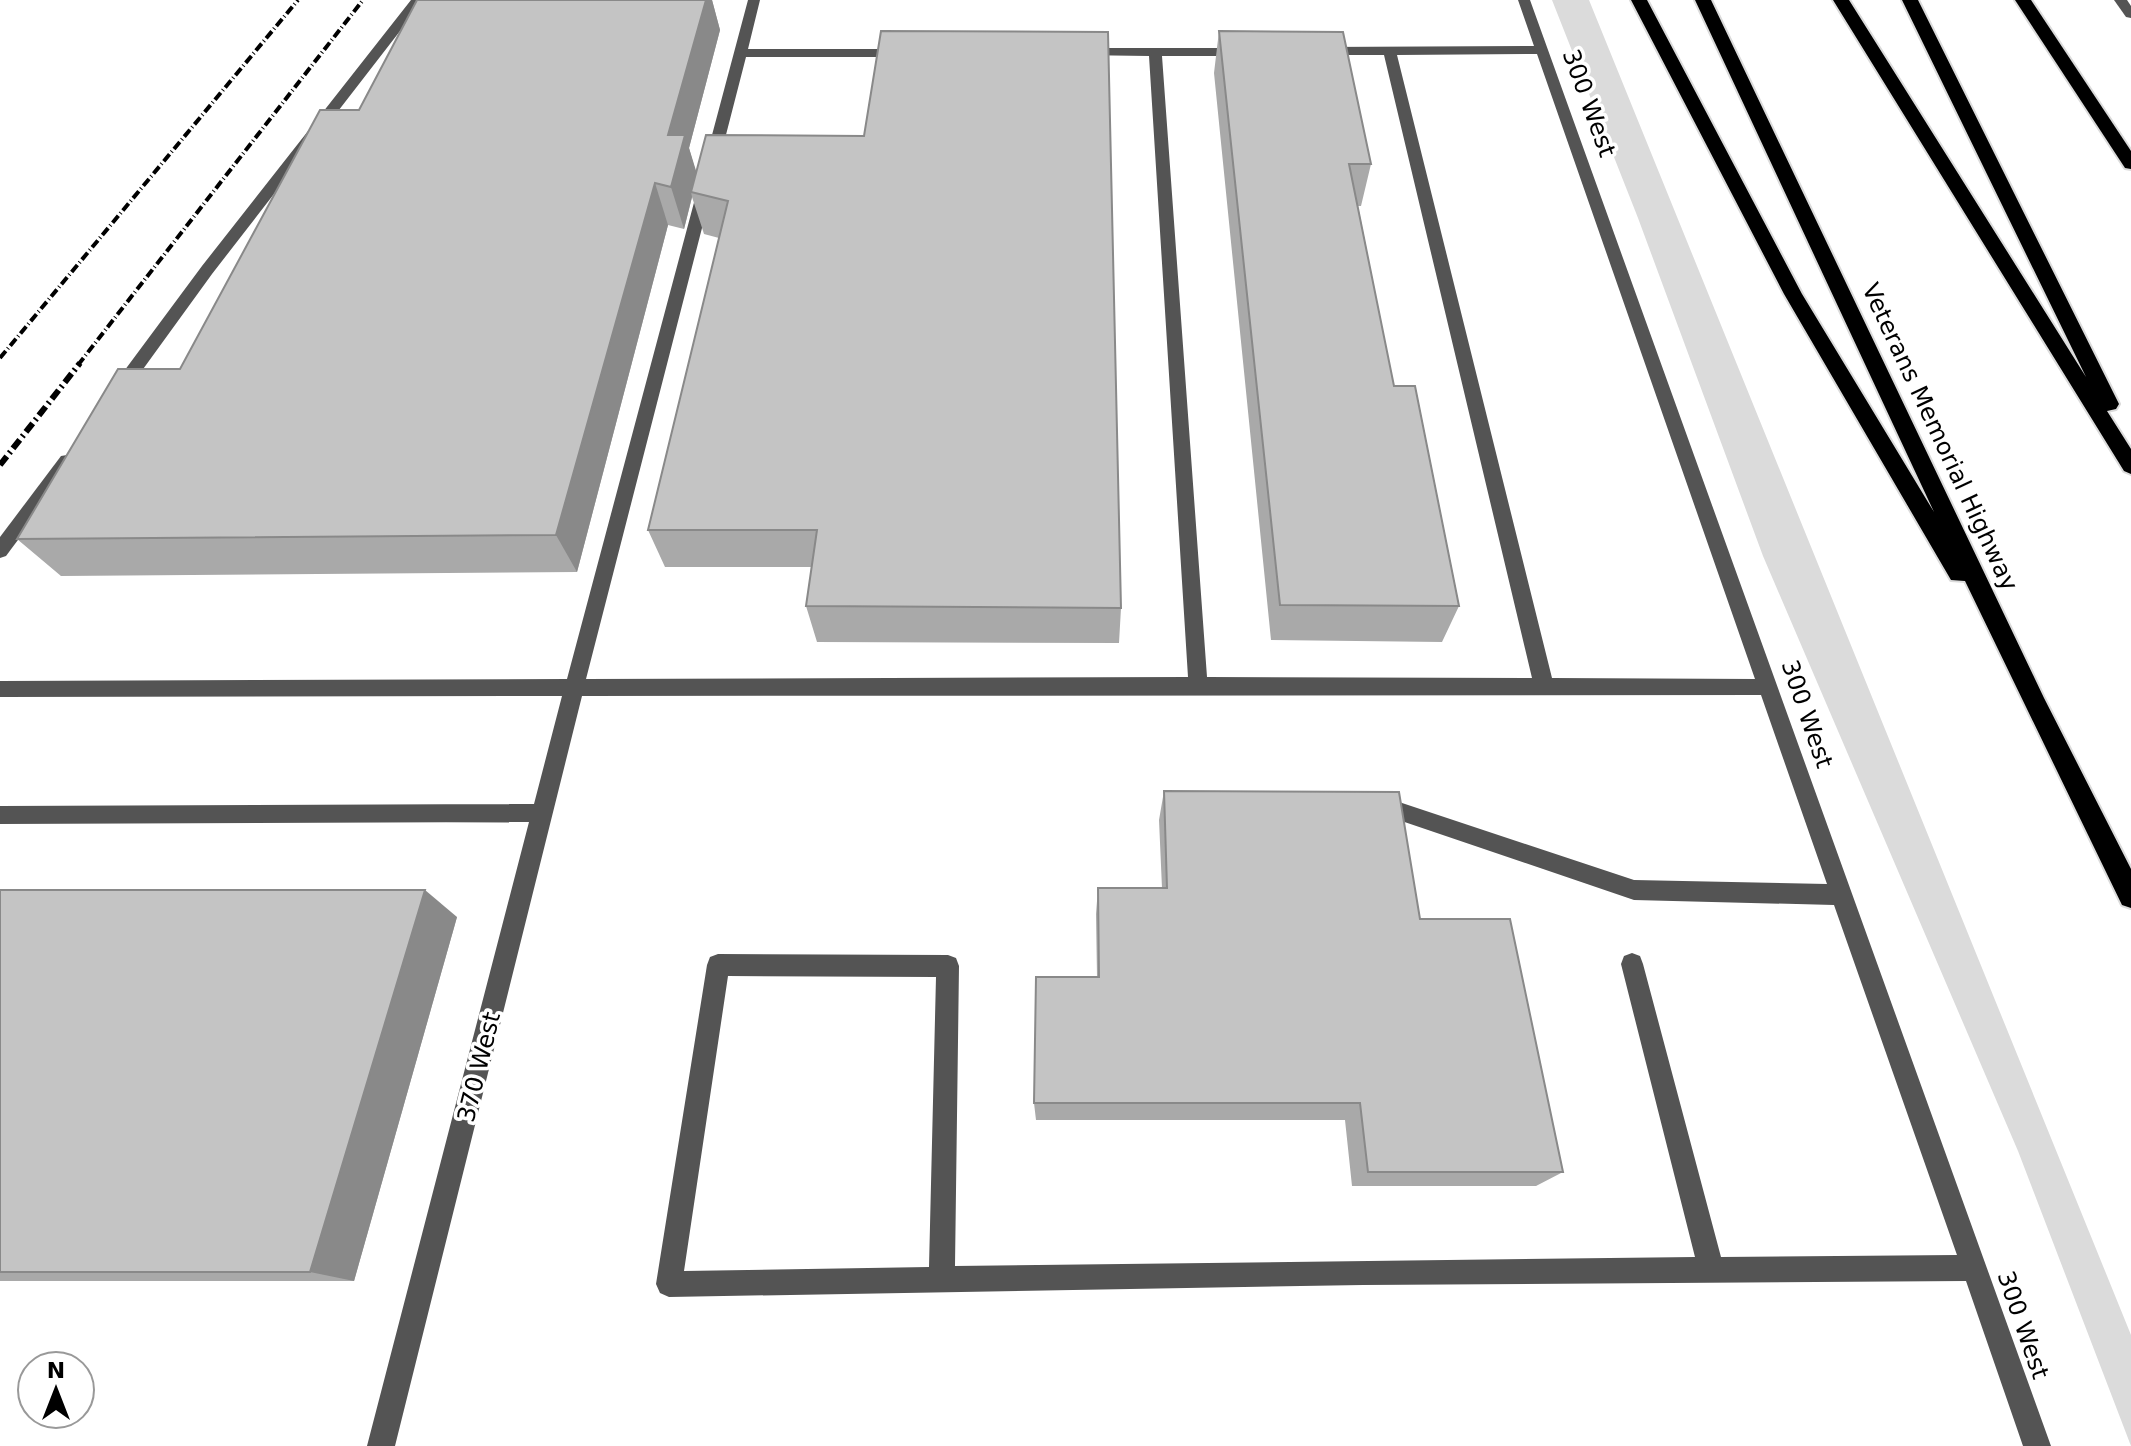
<svg xmlns="http://www.w3.org/2000/svg" width="2131" height="1446" viewBox="0 0 2131 1446" font-family="'DejaVu Sans',sans-serif">
<rect width="100%" height="100%" fill="#fff"/>
<!-- green -->
<polygon fill="#dbdbdb" points="1552,0 1589,0 2131,1335 2131,1446 2018,1151 1763,556 1638,218"/>
<g fill="none" stroke-linecap="round" stroke-linejoin="round">
<!-- highway casing -->
<g stroke="#dbdbdb" stroke-width="4">
<g id="highway">
<polygon points="1631,0 1647,0 1802,294 1934,512 1695,0 1711,0 2044,698 2131,869 2131,908 2122,905 1965,581 1951,580 1784,294"/>
<polygon points="1833,0 1849,0 2086,377 1902,0 1918,0 2119,404 2116,409 2107,411 2131,449 2131,474 2124,471"/>
<polygon points="2015,0 2031,0 2131,151 2131,169 2125,168"/>
</g>
</g>
<!-- minor -->
<g fill="#545454" fill-rule="evenodd">
<polygon points="411,0 424,0 212,274 125,394 113,394 111,390 113,386 202,266"/>
<path d="M 748,0 L 760,0 L 748,49 L 902,49 L 909,53 L 902,57 L 746,57 L 586,679 L 1188,677 L 1149,56 L 1077,55 L 1075,52 L 1082,48 L 1242,48 L 1249,52 L 1242,56 L 1162,56 L 1207,677 L 1532,678 L 1384,55 L 1322,55 L 1315,51 L 1322,47 L 1534,46 L 1518,0 L 1530,0 L 2051,1446 L 2023,1446 L 1966,1281 L 1363,1285 L 669,1297 L 660,1293 L 656,1284 L 707,965 L 710,957 L 718,954 L 948,955 L 956,958 L 959,966 L 955,1266 L 1695,1257 L 1621,964 L 1624,956 L 1632,953 L 1640,956 L 1643,964 L 1721,1257 L 1957,1255 L 1834,905 L 1634,900 L 1378,813 L 1371,811 L 1368,804 L 1371,797 L 1378,795 L 1634,880 L 1827,884 L 1761,695 L 582,696 L 395,1446 L 367,1446 L 529,822 L 0,824 L 0,806 L 534,804 L 562,696 L 0,697 L 0,681 L 567,679 ZM 1537,54 L 1755,679 L 1552,678 L 1397,55 ZM 728,976 L 936,977 L 929,1267 L 684,1271 Z"/>
<polygon points="2114,0 2127,0 2131,6 2131,18 2126,17"/>
<polygon points="67,455 73,456 76,461 73,466 6,556 0,558 0,537 61,456"/>
</g>
<!-- highway -->
<use href="#highway" fill="#000" fill-rule="evenodd"/>
<!-- rail-far1 -->
<g stroke="#000" stroke-width="4" stroke-dasharray="9 3 1 3" stroke-linecap="butt">
<polyline points="0,358 298,0"/>
<polyline points="78,365 363,0"/>
</g>
<!-- rail -->
<polyline stroke="#000" stroke-width="6" stroke-dasharray="11 4 2 4" stroke-linecap="butt" points="0,465 80,363"/>
</g>
<!-- wall -->
<g fill="#a9a9a9">
<polygon points="417,0 712,0 720,30 689,148 696,173 706,135 1121,608 1119,643 817,642 806,606 812,567 665,567 648,530 719,238 704,234 692,197 684,229 668,225 577,572 61,576 17,539 180,369 359,110"/>
<polygon points="1219,31 1371,164 1361,206 1358,206 1394,386 1459,606 1442,642 1271,640 1214,73"/>
<polygon points="1164,791 1420,919 1563,1172 1536,1186 1352,1186 1345,1120 1036,1120 1034,1103 1097,977 1096,914 1098,888 1162,888 1159,820"/>
<polygon points="0,890 457,917 354,1281 0,1281"/>
</g>
<!-- shaded-wall -->
<g fill="#898989">
<polygon points="706,0 712,0 720,30 689,148 698,177 691,192 692,197 684,229 671,187 668,135"/>
<polygon points="655,183 668,225 577,572 556,535"/>
<polygon points="425,890 457,917 354,1281 310,1272"/>
</g>
<!-- building -->
<g fill="#c4c4c4" stroke="#898989" stroke-width="2">
<polygon points="417,0 706,0 668,135 685,135 671,187 655,183 556,535 17,539 118,369 180,369 320,110 359,110"/>
<polygon points="881,31 1108,32 1121,608 806,606 817,530 648,530 728,201 691,192 706,135 864,136"/>
<polygon points="1219,31 1343,32 1371,164 1349,164 1394,386 1415,386 1459,606 1280,605"/>
<polygon points="1164,791 1399,792 1420,919 1510,919 1563,1172 1368,1172 1360,1103 1034,1103 1036,977 1099,977 1098,888 1167,888"/>
<polygon points="0,890 425,890 310,1272 0,1272"/>
</g>
<g text-anchor="middle" dominant-baseline="central" stroke-width="7" stroke-linejoin="round" paint-order="stroke">
<!-- street labels -->
<g font-size="24" fill="#000" stroke="#fff">
<text transform="translate(1589 103) rotate(70)">300 West</text>
<text transform="translate(1940 437) rotate(65)">Veterans Memorial Highway</text>
<text transform="translate(1807 714) rotate(71)">300 West</text>
<text transform="translate(479 1067) rotate(-76)">370 West</text>
<text transform="translate(2023 1325) rotate(71)">300 West</text>
</g>
</g>
<!-- north arrow -->
<g transform="translate(56 1390)"><circle r="38" fill="#ffffff" stroke="#999999" stroke-width="2"/>
<path d="M0-6L14 30L0 20L-14 30Z" fill="#000000"/>
<text y="-12" font-size="22" font-weight="bold" text-anchor="middle" fill="#000000">N</text>
</g>
</svg>
